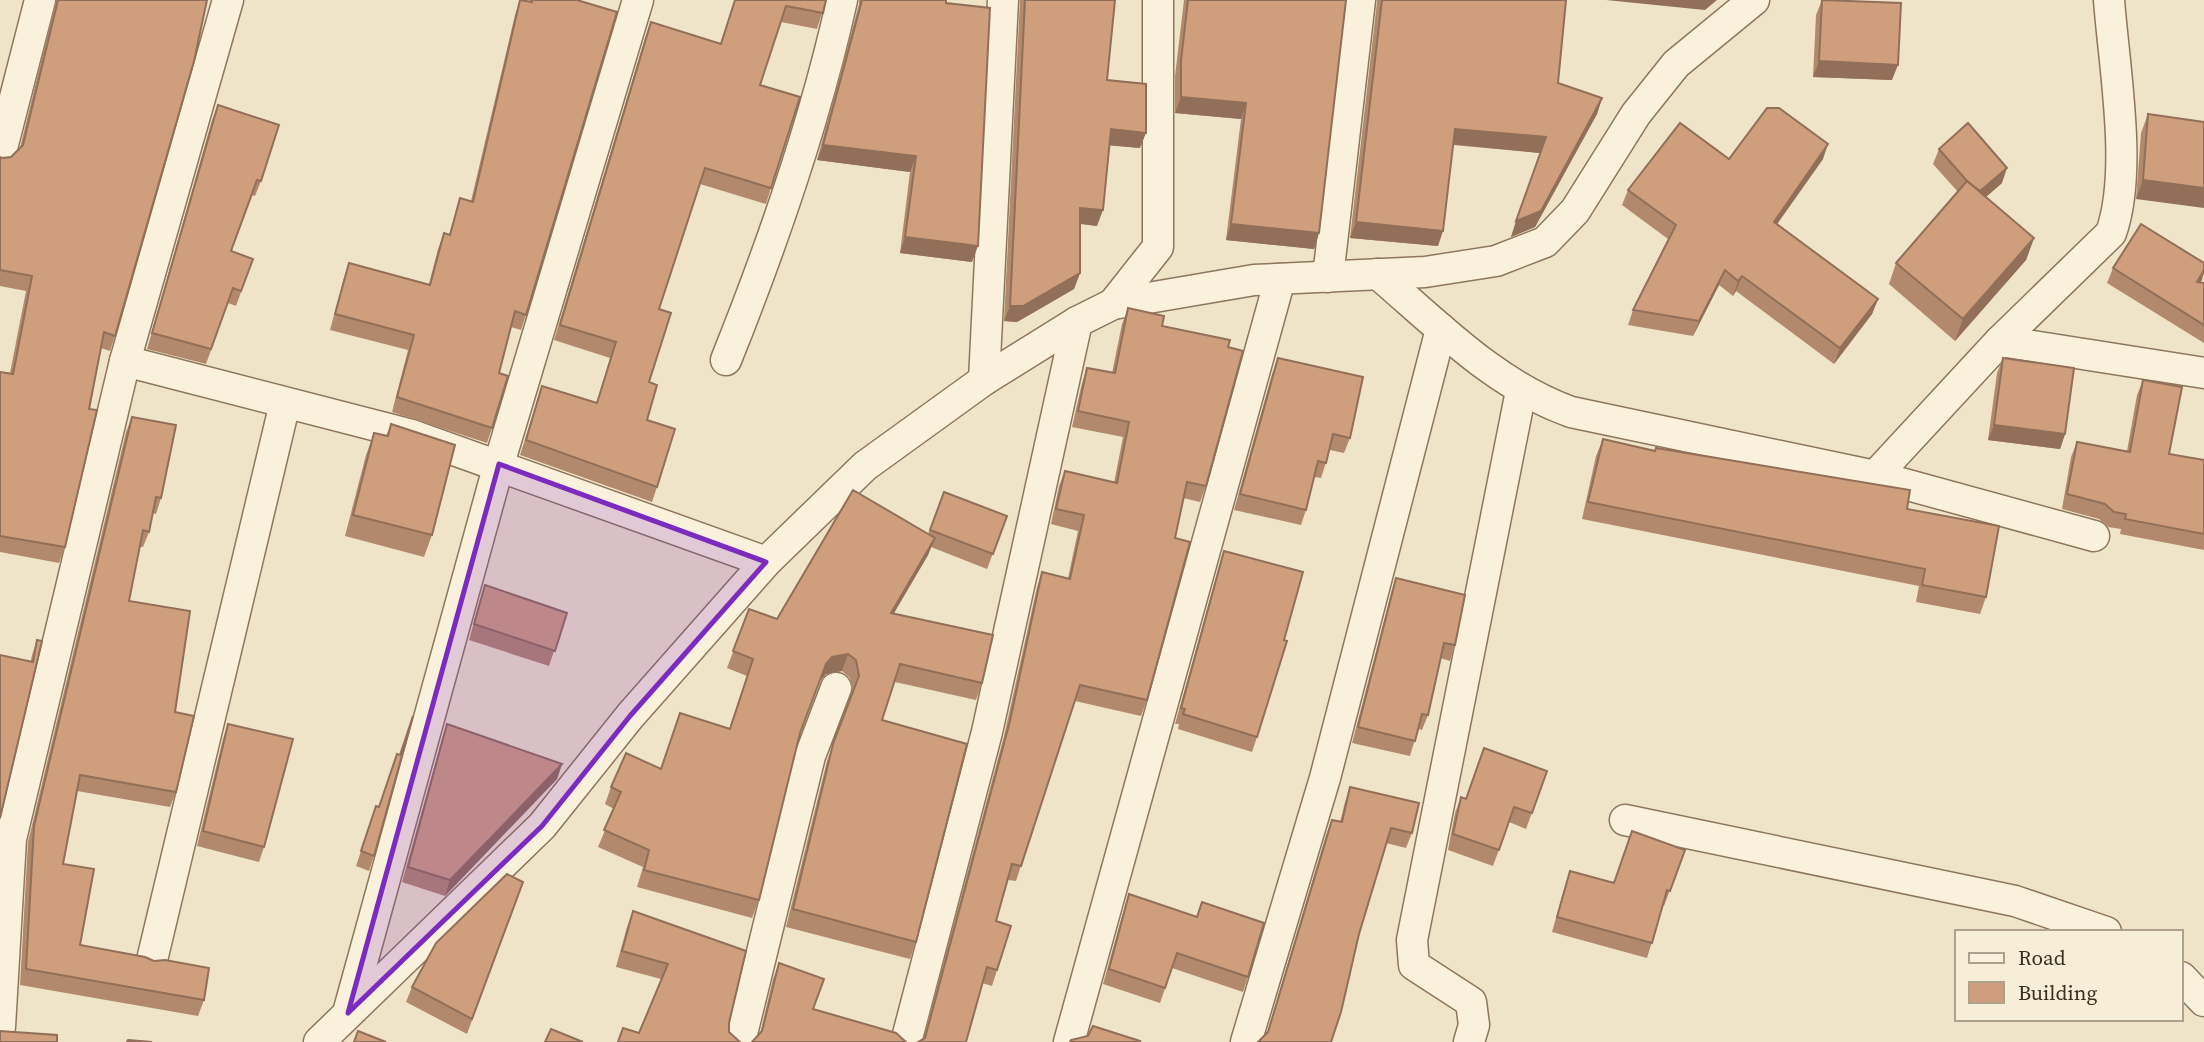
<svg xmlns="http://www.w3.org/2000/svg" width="2204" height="1042" viewBox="0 0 2204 1042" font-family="'Source Serif 4',serif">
<rect width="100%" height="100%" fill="#f0e4c8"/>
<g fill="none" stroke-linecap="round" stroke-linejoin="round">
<!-- street casing -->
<g stroke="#8d765c" stroke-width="33">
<g id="street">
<polyline points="0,156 40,0"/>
<path d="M 1378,274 C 1440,327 1494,384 1571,412 L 1875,476 L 2000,341 L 2204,373"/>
<polyline points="1328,277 1360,0"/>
<polyline points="1113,304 1158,247 1158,0"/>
<path d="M 2000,341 L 2111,233 C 2133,171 2114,67 2109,0"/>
<path d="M 726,360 C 773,243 815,123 842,0"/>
<polyline points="125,361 412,435 766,562"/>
<polyline points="984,380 1003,0"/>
<polyline points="1875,476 2094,536"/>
<polyline points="1625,820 2015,901 2106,932"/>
<polyline points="152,960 285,403"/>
<polyline points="2181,977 2204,1001"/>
<polyline points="348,1013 499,464 638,0"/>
<polyline points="0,1027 11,839 125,361 228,0"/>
<polyline points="319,1042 542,826 630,716 766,562 865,466 984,380 1077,322 1113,304 1254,280 1425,272 1496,261 1545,242 1575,211 1636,114 1676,64 1754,0"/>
<polyline points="740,1042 810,756 836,688"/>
<polyline points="906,1042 987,732 1077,322"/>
<polyline points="1069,1042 1280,279"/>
<polyline points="1246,1042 1325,778 1441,329"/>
<polyline points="1469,1042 1474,1025 1471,1002 1414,965 1412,940 1521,391"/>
</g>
</g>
<!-- street -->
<use href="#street" stroke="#faf1dc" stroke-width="30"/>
</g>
<!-- wall -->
<g fill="#b2896c">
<polygon points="56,0 207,0 115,336 110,351 101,348 65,547 59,563 0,552 0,372 10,373 26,291 0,286 0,157 2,158 11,157 20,148"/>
<polygon points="520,0 529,1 530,0 577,0 526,315 521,330 511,327 499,373 492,428 487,443 392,412 408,350 330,330 344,278 349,263 429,284 438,249 444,233 449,235 460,198 471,201 515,15"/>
<polygon points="735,0 826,0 817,29 781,22 760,85 771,188 766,204 700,184 659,309 649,382 647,420 657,487 652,502 520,455 542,386 597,403 610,358 554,340 645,38 651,22 720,44"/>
<polygon points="859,0 946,0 972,262 900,253 910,172 817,160 859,4"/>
<polygon points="1020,0 1115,0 1107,80 1140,148 1109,145 1097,226 1080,224 1080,273 1074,289 1017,322 1004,321"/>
<polygon points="1184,0 1346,0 1319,233 1314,249 1226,240 1241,119 1175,113 1175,76"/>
<polygon points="1377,0 1566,0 1558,83 1602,98 1597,114 1535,227 1511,237 1540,153 1453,145 1438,246 1350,238 1377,2"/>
<polygon points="1822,0 1892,80 1813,77 1816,15"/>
<polygon points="218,105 261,181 255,196 252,195 231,251 253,259 236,306 228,303 206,364 147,349 212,120"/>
<polygon points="2148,114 2204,122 2136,199 2141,133"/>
<polygon points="1939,149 2002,183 1986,197 2034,238 2026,260 1955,341 1889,284 1896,263 1958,192 1933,164"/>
<polygon points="1729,159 1823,159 1777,224 1878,299 1872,314 1834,364 1736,291 1733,296 1719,285 1693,336 1628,325 1633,310 1668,239 1622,205 1628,190"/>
<polygon points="2204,263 2204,274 2200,282 2204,283 2204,343 2107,283 2113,268"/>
<polygon points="1128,308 1162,326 1206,486 1200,502 1183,498 1175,538 1147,700 1141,716 1075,701 1016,881 1008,880 996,921 997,970 992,986 982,983 923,1039 1004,736 1037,587 1042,572 1068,578 1078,531 1051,524 1059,486 1065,471 1114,483 1123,437 1072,427 1082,383 1087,368 1112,373 1122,324"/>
<polygon points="1278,358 1350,438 1344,453 1330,450 1321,478 1314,477 1306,510 1301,525 1234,510 1272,374"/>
<polygon points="2003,358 2065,434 2060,449 1988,440 1997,373"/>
<polygon points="2143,380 2169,454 2204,460 2204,550 2120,534 2121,529 2108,527 2099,519 2062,509 2071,457 2077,442 2127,451 2137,395"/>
<polygon points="132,417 161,498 156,514 152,513 149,532 143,547 140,547 129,601 175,712 176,792 170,807 77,791 63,864 80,945 204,1000 198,1016 20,985 28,842 126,432"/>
<polygon points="391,424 432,535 424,557 345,536 366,455 374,433 386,436"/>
<polygon points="1603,439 1907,509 1986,597 1980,614 1916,602 1919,586 1582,519 1596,456"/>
<polygon points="944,492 1007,516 987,569 931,547 928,555 894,613 982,683 976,700 895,682 882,720 916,942 910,959 786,927 827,761 852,693 850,678 842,671 826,674 820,681 799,735 759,900 752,918 637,887 643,867 598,847 614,809 605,804 611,787 661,768 729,729 747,676 727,668 749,609 777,619 928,534"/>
<polygon points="1224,551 1257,737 1252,752 1178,729 1179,724 1175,724 1219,567"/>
<polygon points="1396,578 1455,645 1450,661 1440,658 1428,715 1422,730 1418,729 1410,756 1352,743 1391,594"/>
<polygon points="485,585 567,613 549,666 469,640 480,600"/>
<polygon points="37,640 0,818 32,655"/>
<polygon points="228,724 264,847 259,862 197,846 223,739"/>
<polygon points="447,724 562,764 557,779 445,896 402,882 442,739"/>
<polygon points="1547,771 1526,829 1509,822 1493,866 1448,850 1455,813 1461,797 1466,799"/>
<polygon points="1350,787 1412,833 1406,848 1386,843 1359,934 1267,1033 1326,835 1332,820 1340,822 1345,802"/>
<polygon points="376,806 374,856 369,871 356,866"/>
<polygon points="1685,850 1664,906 1663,906 1647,958 1552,932 1565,886 1570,871 1614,883"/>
<polygon points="523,882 467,1034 406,1002 412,987"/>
<polygon points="1129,894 1248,977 1243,992 1172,968 1160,1003 1103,984 1124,909"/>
<polygon points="633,911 729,1023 639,1033 661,979 616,967 627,927"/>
<polygon points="779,963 813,1009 760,1034 773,979"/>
</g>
<!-- shaded-wall -->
<g fill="#916f58">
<polygon points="1606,0 1717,0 1705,10"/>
<polygon points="1819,61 1898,65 1892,80 1813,77"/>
<polygon points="1181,97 1246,103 1241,119 1175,113"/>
<polygon points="1602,98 1597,114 1535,227 1511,237 1516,221"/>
<polygon points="1111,129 1146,133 1140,148 1105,145"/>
<polygon points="1455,129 1546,137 1540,153 1449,144"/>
<polygon points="1828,144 1823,159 1768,237 1774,222"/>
<polygon points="823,145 916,156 910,172 817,160"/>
<polygon points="2007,168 2002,183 1972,209 1978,193"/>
<polygon points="2143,180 2204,188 2204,208 2136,199"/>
<polygon points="1080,208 1103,210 1097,226 1075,223"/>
<polygon points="1356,222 1443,231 1438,246 1350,238"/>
<polygon points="1231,224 1319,233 1314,249 1226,240"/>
<polygon points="905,237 978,246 972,262 900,253"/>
<polygon points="2034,238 2026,260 1955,341 1963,319"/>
<polygon points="1725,270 1719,285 1693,336 1699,321"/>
<polygon points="2204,270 2202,280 2191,297 2197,282"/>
<polygon points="1080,273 1074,289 1017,322 1004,321 1010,306"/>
<polygon points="1742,276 1736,291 1733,296 1738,281"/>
<polygon points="1878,299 1872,314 1834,364 1840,348"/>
<polygon points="1994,425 2065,434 2060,449 1988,440"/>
<polygon points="935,538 928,555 884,630 891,613"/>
<polygon points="848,654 842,671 826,674 820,681 826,664 832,657"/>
<polygon points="562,764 557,779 445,896 450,880"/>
</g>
<!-- building -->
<g fill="#cf9f7d" stroke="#916f58" stroke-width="2">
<polygon points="58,0 207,0 194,61 115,336 104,332 89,409 97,410 65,547 0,536 0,372 13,374 32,276 0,270 0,157 2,158 11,157 23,145"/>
<polygon points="520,0 532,2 532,0 577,0 617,12 526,315 515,311 499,373 508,376 492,428 397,397 414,335 335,314 349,263 430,285 444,233 450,235 460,198 473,202"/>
<polygon points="735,0 826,0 823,13 786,6 760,85 800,97 771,188 705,168 659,309 671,313 649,382 657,385 647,420 675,429 657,487 526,440 542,386 597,403 616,342 560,325 651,22 721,44"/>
<polygon points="862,0 946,0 946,3 990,8 978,246 905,237 916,156 823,145"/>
<polygon points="1025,0 1115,0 1107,80 1146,84 1146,133 1111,129 1103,210 1080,208 1080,273 1023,306 1010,306"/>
<polygon points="1188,0 1346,0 1319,233 1231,224 1246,103 1181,97 1181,61"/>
<polygon points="1382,0 1566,0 1558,83 1602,98 1541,211 1516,221 1546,137 1455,129 1443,231 1356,222"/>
<polygon points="1822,0 1901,3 1898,65 1819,61"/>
<polygon points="218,105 279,125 261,181 257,180 231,251 253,259 241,291 233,288 211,349 152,333"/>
<polygon points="1767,108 1779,108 1828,144 1774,222 1878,299 1840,348 1742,276 1738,281 1725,270 1699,321 1633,310 1676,225 1628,190 1680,123 1729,159"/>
<polygon points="2148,114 2204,122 2204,188 2143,180"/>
<polygon points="1968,123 2007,168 1980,191 1967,181 1939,149"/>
<polygon points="1967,181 2034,238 1963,319 1896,263"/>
<polygon points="2141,224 2204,263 2204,270 2197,282 2204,283 2204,325 2113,268"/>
<polygon points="1128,308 1164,316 1162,326 1230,340 1228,347 1243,351 1206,486 1187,482 1175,538 1190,542 1147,700 1080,685 1021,866 1012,864 996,921 1011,926 997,970 987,967 966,1042 918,1042 925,1038 1010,721 1042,572 1070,579 1084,515 1056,509 1065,471 1117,483 1129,422 1078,411 1087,368 1115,373"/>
<polygon points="1278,358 1363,377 1350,438 1333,434 1326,463 1318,461 1306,510 1240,494"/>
<polygon points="2003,358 2074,368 2065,434 1994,425"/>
<polygon points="2143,380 2182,387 2169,454 2204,460 2204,534 2125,519 2126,514 2114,512 2105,504 2067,494 2077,442 2130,452"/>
<polygon points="132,417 176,425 161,498 156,497 149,532 143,530 129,601 190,611 175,712 194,716 176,792 80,775 63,864 94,869 80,945 145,957 154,961 165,960 209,968 204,1000 26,969 34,826"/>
<polygon points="391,424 455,445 432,535 353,515 374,433 388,436"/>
<polygon points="1603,439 1655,451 1656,448 1910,490 1907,509 1999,526 1986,597 1922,585 1925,569 1588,502"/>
<polygon points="853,490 935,538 891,613 993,635 982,683 900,664 882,720 967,744 916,942 793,909 833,744 859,676 856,660 848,654 832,657 826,664 800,733 759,900 644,870 649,850 604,830 621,792 611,787 626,753 661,769 680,713 730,729 753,659 733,651 749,609 777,619"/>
<polygon points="944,492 1007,516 993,554 930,530"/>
<polygon points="1224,551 1303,572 1284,640 1287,641 1257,737 1183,714 1185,709 1181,708"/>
<polygon points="1396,578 1465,595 1455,645 1444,643 1428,715 1422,714 1415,741 1358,727"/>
<polygon points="485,585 567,613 555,651 474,624"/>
<polygon points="37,640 42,641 0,818 0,655 33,662"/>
<polygon points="413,716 374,856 361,851 376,806 379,807 397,754 400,755"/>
<polygon points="228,724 293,739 264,847 203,831"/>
<polygon points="447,724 562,764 450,880 408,867"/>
<polygon points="1484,748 1547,771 1532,813 1514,807 1499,850 1453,834 1461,797 1466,799"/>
<polygon points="1350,787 1419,803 1412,833 1391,828 1359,934 1341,1012 1331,1042 1258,1042 1268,1032 1332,820 1342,822"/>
<polygon points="1632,831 1685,850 1670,891 1667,890 1652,943 1557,917 1570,871 1614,883"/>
<polygon points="507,874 523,882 472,1019 412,987 436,943"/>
<polygon points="1129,894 1197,917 1202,902 1264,923 1248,977 1177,953 1165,988 1109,969"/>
<polygon points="633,911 746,951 729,1023 729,1032 740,1042 618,1042 623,1028 639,1033 668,964 622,951"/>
<polygon points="779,963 824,979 813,1009 896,1033 906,1042 752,1042 762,1031"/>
<polygon points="1093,1026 1140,1041 1139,1042 1070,1042 1071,1040 1088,1036"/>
<polygon points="551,1029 583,1042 545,1042"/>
<polygon points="0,1031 57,1035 57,1042 0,1042"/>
<polygon points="358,1031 386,1042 354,1042"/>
<polygon points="128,1040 152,1042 127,1042"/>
</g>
<!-- marked area -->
<path fill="#7b2cbf" fill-opacity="0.2" stroke="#7b2cbf" stroke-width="5" stroke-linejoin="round" d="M 499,464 L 766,562 L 630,716 L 542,826 L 348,1013 Z"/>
<!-- legend -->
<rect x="1955" y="930" width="228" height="91" fill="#f7eed8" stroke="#ada18e" stroke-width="2"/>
<rect x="1969" y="953" width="35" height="10" fill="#faf1dc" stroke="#ada18e" stroke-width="2"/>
<text x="2018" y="965" font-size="21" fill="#3d2e20">Road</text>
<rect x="1969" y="982" width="35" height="21" fill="#cf9f7d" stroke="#ada18e" stroke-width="2"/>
<text x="2018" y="1000" font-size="21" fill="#3d2e20">Building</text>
</svg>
